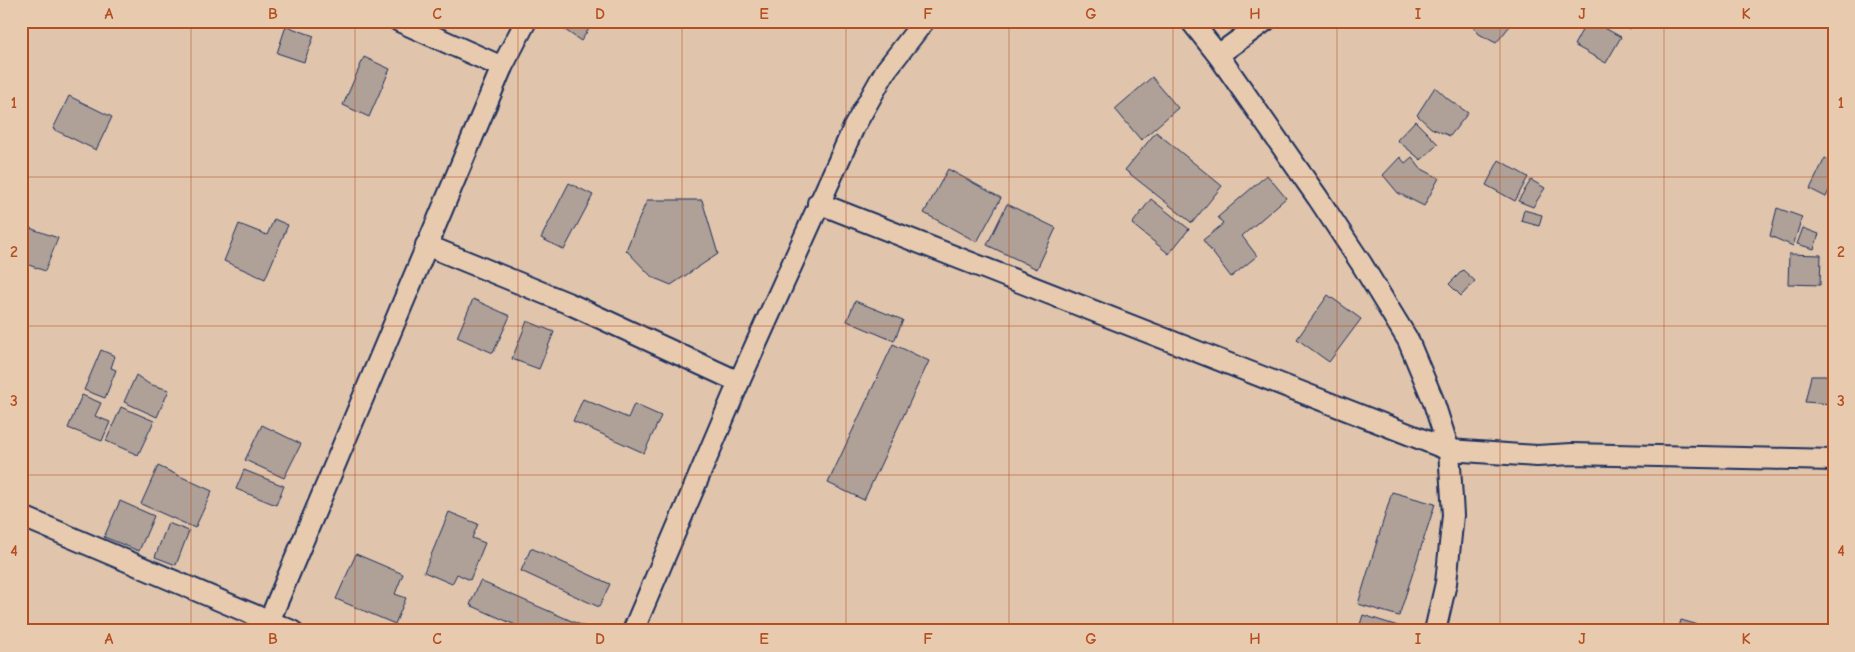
<svg xmlns="http://www.w3.org/2000/svg" width="1855" height="652" viewBox="0 0 1855 652" font-family="'Comic Neue',sans-serif">
<rect width="100%" height="100%" fill="#e0c5ac"/>
<filter id="ink" filterUnits="userSpaceOnUse"><feTurbulence type="fractalNoise" baseFrequency=".02" numOctaves="2"/><feDisplacementMap in="SourceGraphic" scale="10" xChannelSelector="R" yChannelSelector="G"/><feConvolveMatrix kernelMatrix="1 2 1 2 8 2 1 2 1" color-interpolation-filters="sRGB"/></filter>
<g filter="url(#ink)">
<!-- building -->
<g fill="#afa098" stroke="#1b2f5e">
<polygon points="552,21 594,21 581,41"/>
<polygon points="1469,21 1514,21 1496,43 1479,34"/>
<polygon points="1587,21 1592,21 1621,37 1606,63 1574,45"/>
<polygon points="1622,21 1638,21 1630,29"/>
<polygon points="286,26 314,36 304,62 277,53"/>
<polygon points="364,57 390,69 369,117 343,105"/>
<polygon points="1152,77 1178,108 1141,140 1115,109"/>
<polygon points="1435,87 1448,99 1468,113 1450,136 1431,128 1417,115"/>
<polygon points="69,96 112,117 96,150 53,129"/>
<polygon points="1415,121 1438,144 1421,160 1397,140"/>
<polygon points="1156,132 1222,186 1192,223 1125,170"/>
<polygon points="1400,157 1405,163 1412,157 1420,168 1439,178 1424,206 1398,193 1383,175"/>
<polygon points="1825,158 1834,163 1834,180 1826,197 1810,189"/>
<polygon points="1499,160 1528,177 1515,201 1486,185"/>
<polygon points="948,169 1001,198 977,242 924,213"/>
<polygon points="1267,175 1286,198 1242,236 1257,256 1231,277 1203,240 1223,224 1218,217"/>
<polygon points="1531,180 1545,188 1533,207 1518,201"/>
<polygon points="569,183 593,195 564,250 541,238"/>
<polygon points="1151,199 1189,229 1169,254 1132,224"/>
<polygon points="647,200 702,200 718,254 671,285 652,277 626,250"/>
<polygon points="1007,204 1056,228 1037,269 987,245"/>
<polygon points="1777,208 1802,217 1793,246 1770,236"/>
<polygon points="1524,210 1542,215 1539,226 1521,221"/>
<polygon points="274,219 288,225 265,279 224,261 239,224 267,235"/>
<polygon points="21,225 58,238 45,271 21,262"/>
<polygon points="1803,228 1819,234 1814,249 1797,244"/>
<polygon points="1789,254 1821,255 1820,285 1788,284"/>
<polygon points="1463,270 1475,281 1461,296 1449,284"/>
<polygon points="1328,295 1361,319 1329,362 1297,339"/>
<polygon points="473,299 510,316 493,353 457,337"/>
<polygon points="855,301 903,320 894,341 847,321"/>
<polygon points="527,321 554,332 539,369 512,359"/>
<polygon points="893,344 929,361 864,500 828,483"/>
<polygon points="101,350 115,356 111,368 116,370 105,398 84,390"/>
<polygon points="136,375 149,384 169,390 157,417 124,402"/>
<polygon points="1811,376 1834,376 1832,404 1805,402"/>
<polygon points="82,395 101,403 95,416 110,422 102,441 68,428"/>
<polygon points="583,399 628,418 634,404 661,416 644,453 573,421"/>
<polygon points="121,407 154,421 138,455 106,441"/>
<polygon points="262,425 301,444 284,478 245,460"/>
<polygon points="158,466 212,491 195,528 141,504"/>
<polygon points="244,470 284,486 276,505 236,489"/>
<polygon points="1392,492 1435,504 1399,616 1358,604"/>
<polygon points="120,501 154,516 139,551 104,537"/>
<polygon points="449,512 478,524 472,538 485,543 470,580 457,574 452,584 424,572"/>
<polygon points="168,523 189,531 176,565 155,557"/>
<polygon points="531,548 610,584 599,607 521,571"/>
<polygon points="356,554 403,574 395,594 406,598 395,624 336,599"/>
<polygon points="480,581 590,629 529,631 470,605"/>
<polygon points="1363,615 1398,626 1397,631 1358,631"/>
<polygon points="1681,620 1716,630 1678,631"/>
</g>
<g fill="none" stroke-linecap="round" stroke-linejoin="round">
<!-- street casing -->
<g stroke="#1b2f5e" stroke-width="24">
<g id="street">
<polyline points="399,21 502,67"/>
<polyline points="1191,21 1218,55 1318,198 1361,263 1408,340 1433,400 1449,450 1453,515 1446,583 1435,631"/>
<polyline points="1218,55 1265,21"/>
<polyline points="818,203 1449,450 1537,456 1572,454 1834,460"/>
<polyline points="426,245 570,304 739,382"/>
<polyline points="21,516 292,631"/>
<polyline points="265,631 502,67 526,21"/>
<polyline points="633,631 739,382 854,127 886,70 924,21"/>
</g>
</g>
<!-- street -->
<use href="#street" stroke="#e8cbaf" stroke-width="20"/>
</g>
</g>
<!-- grid -->
<path fill="none" stroke="#b54e20" stroke-width="1" stroke-opacity="0.55" d="M 191,21 L 191,631M 355,21 L 355,631M 518,21 L 518,631M 682,21 L 682,631M 846,21 L 846,631M 1009,21 L 1009,631M 1173,21 L 1173,631M 1337,21 L 1337,631M 1500,21 L 1500,631M 1664,21 L 1664,631M 21,177 L 1834,177M 21,326 L 1834,326M 21,475 L 1834,475"/>
<!-- margin -->
<rect width="1855" height="652" fill="none" stroke="#e8cbaf" stroke-width="55"/>
<rect x="28" y="28" width="1800" height="596" fill="none" stroke="#b54e20" stroke-width="2"/>
<g font-size="16" text-anchor="middle" font-weight="bold" fill="#b54e20">
<text x="109" y="19">A</text>
<text x="273" y="19">B</text>
<text x="437" y="19">C</text>
<text x="600" y="19">D</text>
<text x="764" y="19">E</text>
<text x="928" y="19">F</text>
<text x="1091" y="19">G</text>
<text x="1255" y="19">H</text>
<text x="1418" y="19">I</text>
<text x="1582" y="19">J</text>
<text x="1746" y="19">K</text>
<text x="14" y="108">1</text>
<text x="1841" y="108">1</text>
<text x="14" y="257">2</text>
<text x="1841" y="257">2</text>
<text x="14" y="406">3</text>
<text x="1841" y="406">3</text>
<text x="14" y="556">4</text>
<text x="1841" y="556">4</text>
<text x="109" y="644">A</text>
<text x="273" y="644">B</text>
<text x="437" y="644">C</text>
<text x="600" y="644">D</text>
<text x="764" y="644">E</text>
<text x="928" y="644">F</text>
<text x="1091" y="644">G</text>
<text x="1255" y="644">H</text>
<text x="1418" y="644">I</text>
<text x="1582" y="644">J</text>
<text x="1746" y="644">K</text>
</g>
</svg>
